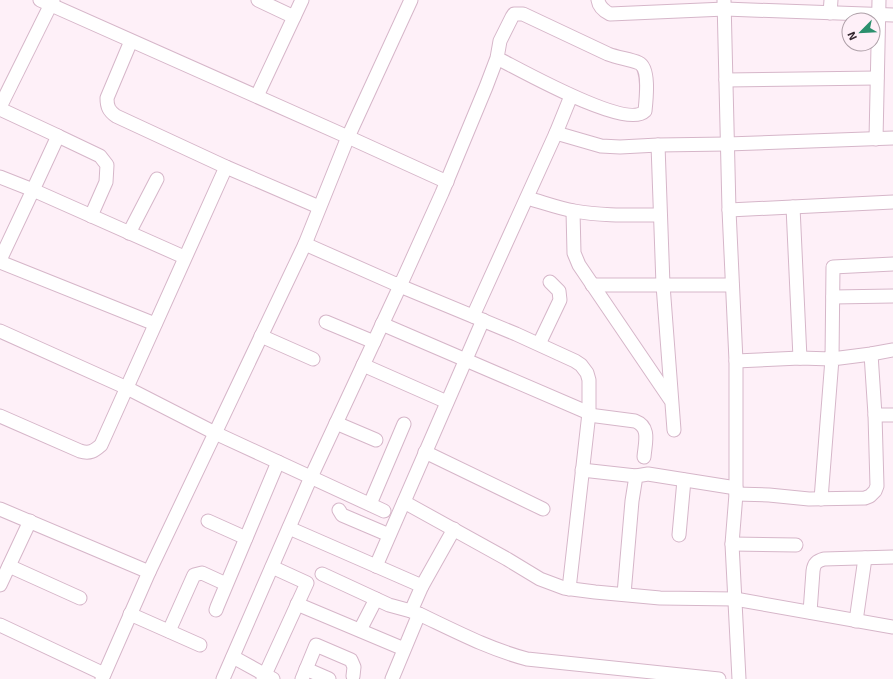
<svg xmlns="http://www.w3.org/2000/svg" width="893" height="679" viewBox="0 0 893 679" font-family="'Exo 2',sans-serif">
<rect width="100%" height="100%" fill="#fef0f8"/>
<g fill="none" stroke-linecap="round" stroke-linejoin="round">
<!-- minor casing -->
<g stroke="#d6b6c9" stroke-width="15">
<g id="minor">
<polyline points="40,0 348,137 305,244 149,572 102,679"/>
<polyline points="258,0 294,17"/>
<polyline points="411,0 348,137 447,182"/>
<path d="M 598,0 C 599,7 604,11 610,14 L 725,9 L 893,15"/>
<polyline points="724,0 729,210 736,361 736,494 732,544 739,679"/>
<polyline points="830,13 831,0"/>
<path d="M 131,41 L 107,98 C 107,107 109,111 116,116 L 226,167 L 319,207"/>
<polyline points="726,80 877,78"/>
<polyline points="257,96 302,0"/>
<polyline points="0,107 53,0"/>
<polyline points="0,109 58,136 33,190 0,177"/>
<polyline points="556,133 601,146 620,147 658,145 727,144 893,138"/>
<polyline points="58,136 100,156 107,165 106,182 91,216"/>
<polyline points="876,139 879,0"/>
<polyline points="658,145 663,285 674,430"/>
<path d="M 527,198 C 542,202 558,208 574,211 C 602,216 631,215 660,215"/>
<polyline points="793,207 800,358"/>
<polyline points="729,210 893,202"/>
<polyline points="573,211 574,253 579,265 670,399"/>
<polyline points="129,233 157,179"/>
<path d="M 305,244 L 400,286 L 442,193 L 486,87 L 497,58 L 500,41 L 512,17 L 514,14 L 523,14 L 608,54 C 618,58 630,59 639,63 C 650,68 646,101 645,111 C 626,130 519,69 497,58"/>
<polyline points="0,260 33,190 184,257"/>
<polyline points="0,262 155,324"/>
<polyline points="592,285 732,285"/>
<polyline points="833,297 893,296"/>
<polyline points="473,316 556,133 571,96"/>
<polyline points="326,322 374,342"/>
<polyline points="382,324 589,413"/>
<polyline points="0,331 127,388 215,433 384,511"/>
<polyline points="261,336 313,359"/>
<polyline points="539,344 560,300 559,291 550,282"/>
<polyline points="736,361 800,358 832,359 833,267 893,264"/>
<polyline points="363,365 447,402"/>
<path d="M 589,415 L 635,421 C 651,427 645,443 644,457"/>
<polyline points="875,415 893,415"/>
<path d="M 0,416 L 80,451 C 90,454 94,451 101,445 L 226,167"/>
<polyline points="336,423 376,440"/>
<polyline points="425,452 543,509"/>
<polyline points="582,470 636,476"/>
<polyline points="736,494 769,495 809,499 865,498 870,496 875,491 877,486 875,415 871,354"/>
<polyline points="821,499 832,359 871,354 893,350"/>
<polyline points="404,502 507,559 540,579 564,588 595,592 660,598 735,599 893,627"/>
<polyline points="370,504 404,424"/>
<polyline points="0,509 149,572"/>
<polyline points="339,510 342,515 389,535"/>
<polyline points="208,521 246,538"/>
<polyline points="289,528 422,586 411,611 419,614"/>
<polyline points="679,535 684,480"/>
<polyline points="732,544 796,545"/>
<polyline points="9,566 80,598"/>
<polyline points="376,566 483,320"/>
<polyline points="322,574 389,605 411,611"/>
<polyline points="0,585 30,521"/>
<polyline points="422,586 454,529"/>
<polyline points="624,594 632,501 636,476 648,474 736,488"/>
<polyline points="297,604 404,649"/>
<polyline points="216,610 217,607 278,462"/>
<path d="M 810,612 L 813,571 C 814,563 817,561 824,559 L 893,557"/>
<polyline points="130,614 200,645"/>
<polyline points="856,621 865,558"/>
<polyline points="0,625 104,674"/>
<polyline points="360,630 376,599"/>
<polyline points="169,631 194,575 202,573 226,584"/>
<polyline points="233,657 273,679"/>
<polyline points="306,669 329,679"/>
<polyline points="223,679 311,477 400,286 516,334 575,361 581,365 587,373 589,380 589,413 569,589"/>
<polyline points="263,679 307,583 272,567"/>
<polyline points="302,679 316,645 351,660 354,667 353,676"/>
<path d="M 392,679 L 419,614 C 455,631 489,649 527,659 L 719,679"/>
</g>
</g>
<!-- minor -->
<use href="#minor" stroke="#fff" stroke-width="13"/>
</g>
<!-- north arrow -->
<g transform="translate(861 32) rotate(246)"><circle r="19" fill="#fef0f8" stroke="#ad9fa7"/>
<path d="M0-3L7 15L0 10L-7 15Z" fill="#2b906d"/>
<text y="-6" font-size="11" font-weight="bold" text-anchor="middle" fill="#33262e">N</text>
</g>
</svg>
